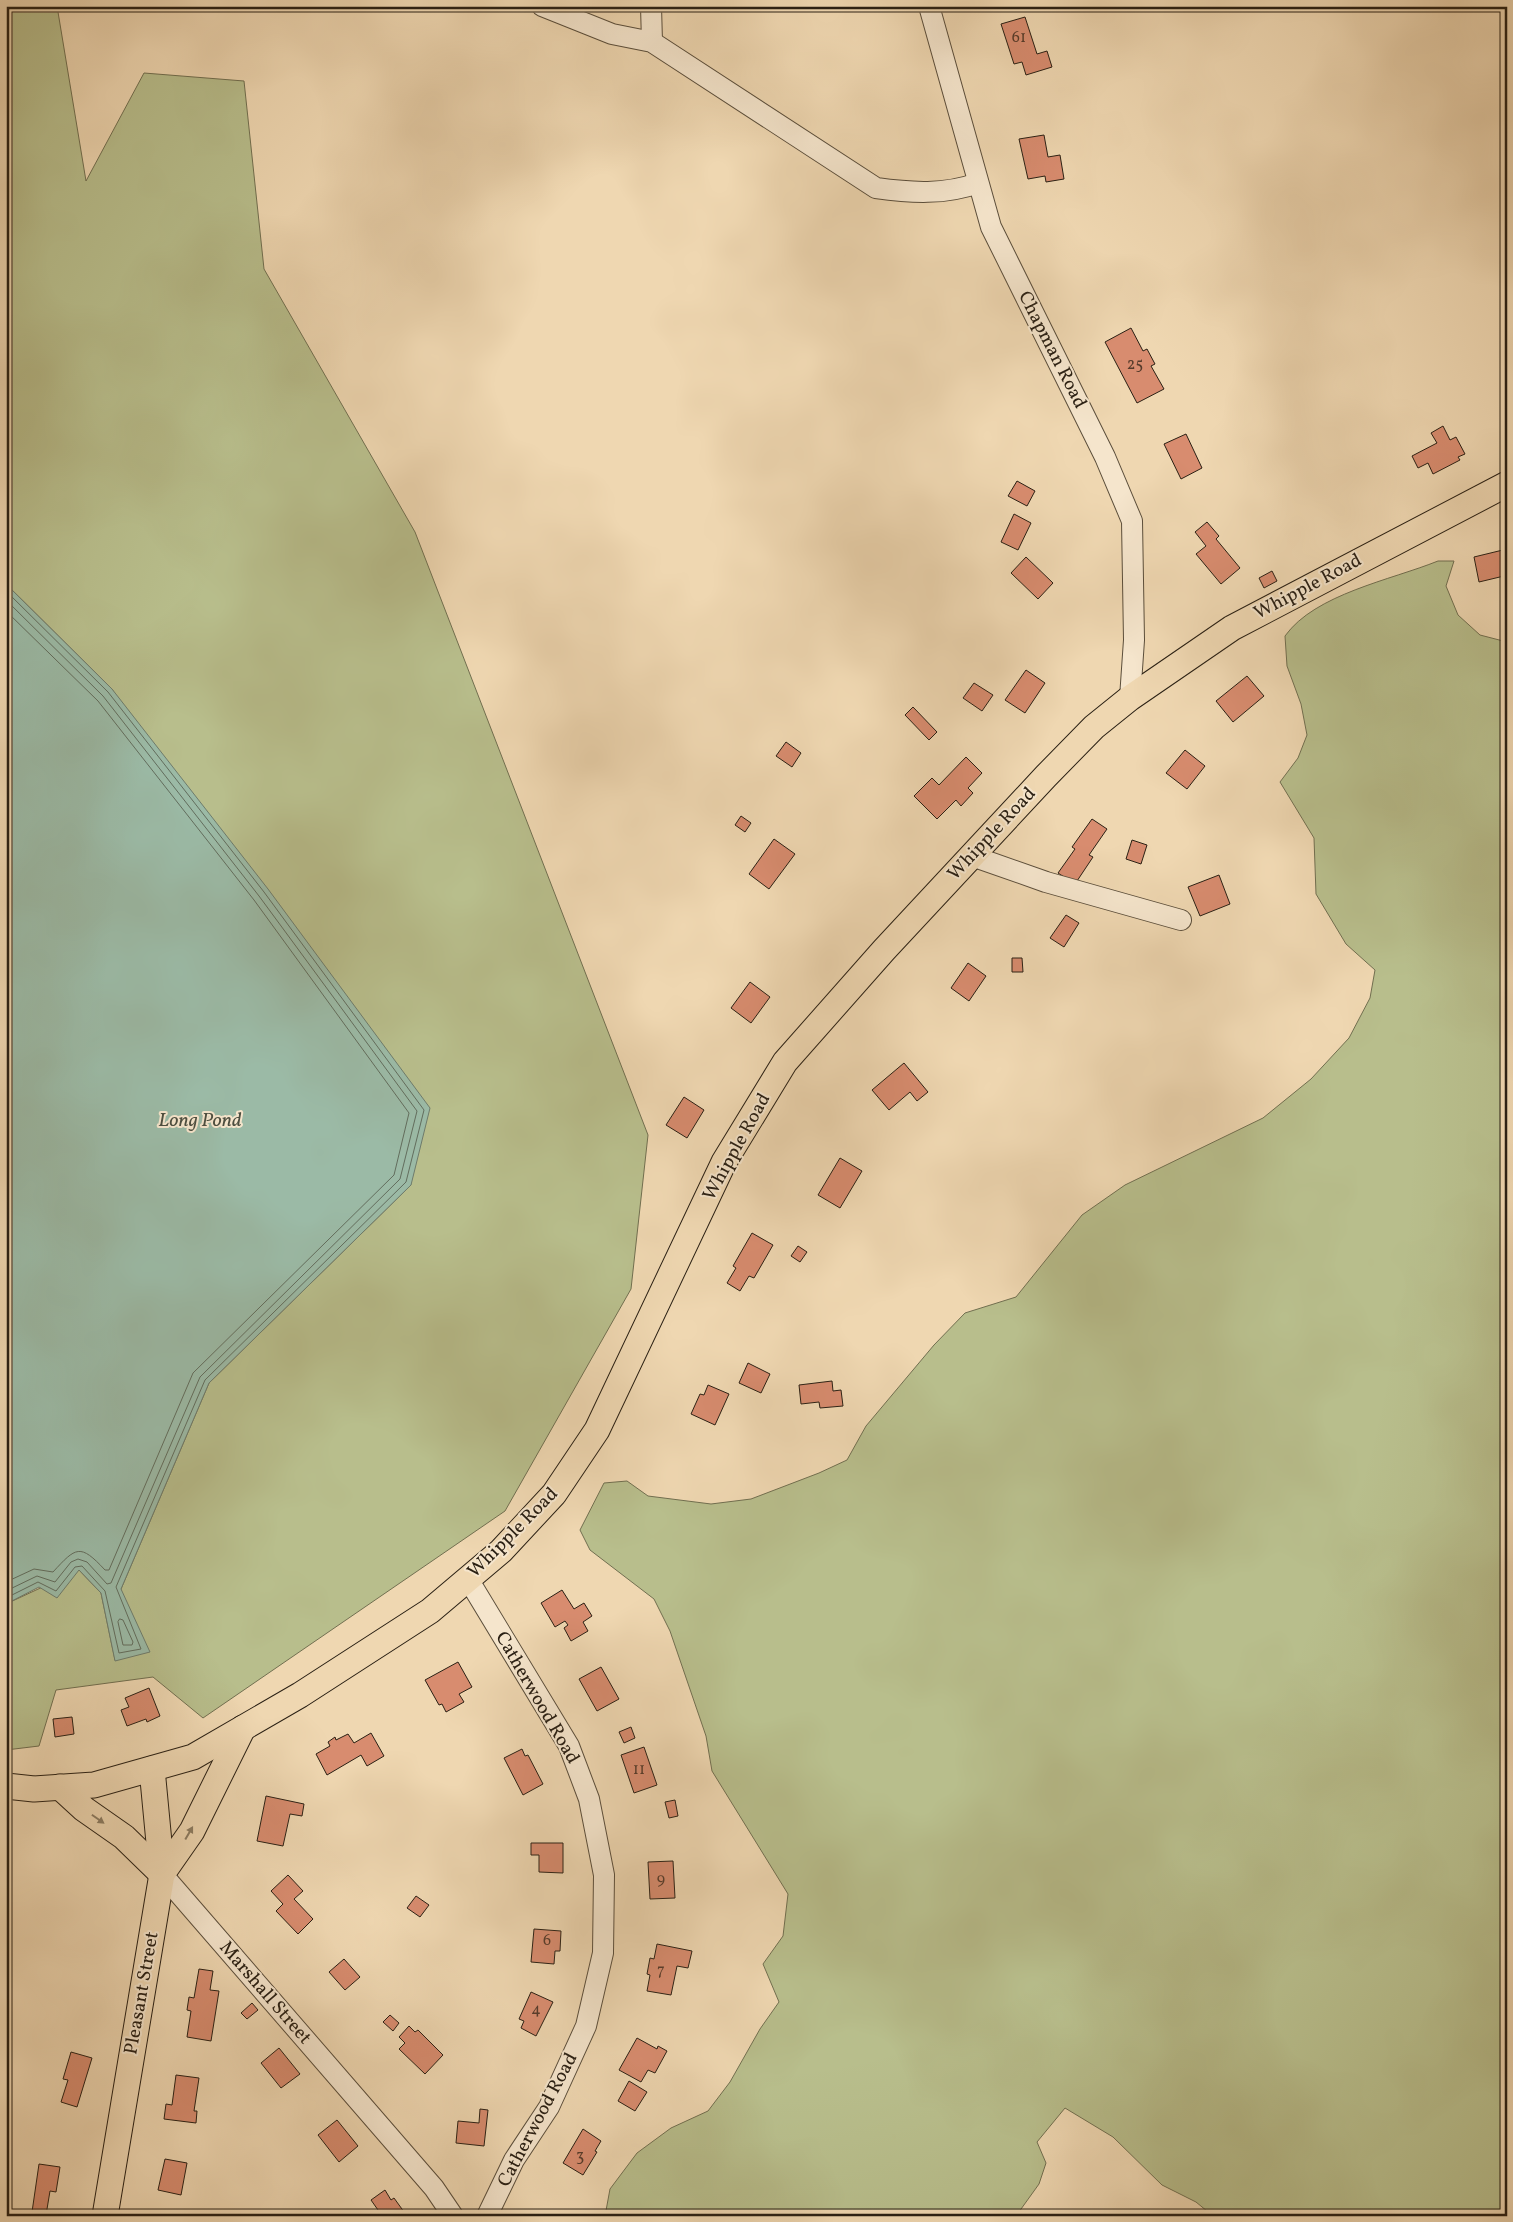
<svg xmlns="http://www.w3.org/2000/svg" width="1513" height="2222" viewBox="0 0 1513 2222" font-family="Vollkorn,serif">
<rect width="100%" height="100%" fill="#efd7b1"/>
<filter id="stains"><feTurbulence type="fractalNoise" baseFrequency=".004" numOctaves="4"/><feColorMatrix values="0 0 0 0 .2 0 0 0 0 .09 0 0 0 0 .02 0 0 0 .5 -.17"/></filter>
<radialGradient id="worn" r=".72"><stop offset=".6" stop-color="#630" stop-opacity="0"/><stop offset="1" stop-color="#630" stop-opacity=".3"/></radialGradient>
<!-- green -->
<g fill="#b8be8c" stroke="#716f50">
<polygon points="6,6 57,6 86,181 144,73 244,81 264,269 415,532 648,1135 631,1289 505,1511 203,1718 153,1677 56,1690 39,1746 6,1750 6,1604 79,1570 101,1593 115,1660 121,1589 209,1383 411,1185 112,689 6,584"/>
<path d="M 1438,561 L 1454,561 L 1446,586 L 1458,615 L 1480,635 L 1507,642 L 1507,2216 L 1213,2216 L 1196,2202 L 1162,2185 L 1113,2137 L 1065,2108 L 1037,2142 L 1046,2163 L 1039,2184 L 1016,2216 L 605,2216 L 610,2189 L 637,2153 L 671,2128 L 708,2111 L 730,2082 L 760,2029 L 779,2002 L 763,1964 L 783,1936 L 788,1894 L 712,1771 L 706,1736 L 670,1631 L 654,1599 L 590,1550 L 580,1530 L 604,1483 L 627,1481 L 648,1496 L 711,1504 L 751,1499 L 819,1473 L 847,1460 L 866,1426 L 934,1345 L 965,1313 L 1016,1297 L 1082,1215 L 1125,1185 L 1263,1118 L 1311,1079 L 1349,1038 L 1370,998 L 1375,970 L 1346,944 L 1316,894 L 1314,838 L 1280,782 L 1298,758 L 1307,735 L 1301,704 L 1287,666 L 1285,636 C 1315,594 1391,580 1438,561 Z"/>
</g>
<!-- water -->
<polygon fill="#9bbaa6" stroke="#6e7c6c" points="6,584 112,689 268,889 430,1108 411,1185 209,1383 121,1589 150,1652 115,1661 101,1593 79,1570 57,1598 39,1587 6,1604"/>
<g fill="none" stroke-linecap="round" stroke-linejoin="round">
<!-- shore -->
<g stroke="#626d5d" stroke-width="1">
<polyline points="6,591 108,692 264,892 424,1110 406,1182 205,1380 116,1587 141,1649 119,1653 105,1591 82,1566 75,1567 56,1591 38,1582 6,1598"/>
<polyline points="6,600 103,696 259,896 417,1111 400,1179 200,1377 111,1583 107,1584 87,1562 78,1559 71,1562 55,1582 37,1576 6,1591"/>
<path d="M 6,611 L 98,701 L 254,900 L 409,1113 L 394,1175 L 193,1373 L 109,1570 L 105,1570 C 80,1543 76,1547 53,1572 L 34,1569 L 6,1582"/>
<polygon points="120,1619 123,1620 133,1642 132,1645 123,1645 118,1622"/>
</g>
</g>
<!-- building -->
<g fill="#d88c6f" stroke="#2a2014">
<polygon points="1025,17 1037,54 1047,51 1052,67 1026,75 1022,62 1014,64 1001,24"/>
<polygon points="1044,135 1048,157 1060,155 1064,179 1046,182 1045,176 1028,179 1019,139"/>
<polygon points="1131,328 1143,351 1147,349 1155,364 1151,366 1164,389 1137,403 1105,342"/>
<polygon points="1443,426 1450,440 1456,437 1465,454 1458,457 1460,460 1433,474 1428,463 1418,468 1412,456 1437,443 1431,433"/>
<polygon points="1186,434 1202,468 1181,479 1164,444"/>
<polygon points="1017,481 1035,491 1027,506 1008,496"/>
<polygon points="1014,514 1031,523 1018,550 1001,542"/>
<polygon points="1207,522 1219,536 1216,539 1240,568 1221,584 1196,554 1206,546 1195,532"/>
<polygon points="1507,549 1507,589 1504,576 1479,582 1474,557"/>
<polygon points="1026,557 1053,583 1038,599 1011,573"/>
<polygon points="1272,571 1277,581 1264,588 1259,578"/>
<polygon points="1026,670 1045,683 1025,713 1005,700"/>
<polygon points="1247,676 1264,696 1233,722 1216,701"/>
<polygon points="974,683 993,695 982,711 963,698"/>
<polygon points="913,707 937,732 929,740 905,715"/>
<polygon points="786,742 801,753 792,767 776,756"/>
<polygon points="1185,750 1205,766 1187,789 1166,773"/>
<polygon points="966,757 982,773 968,788 973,793 961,806 956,800 937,819 914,796 932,778 939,785"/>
<polygon points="741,816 751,823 745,832 735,825"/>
<polygon points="1092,819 1107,829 1089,855 1093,857 1075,884 1058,873 1075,849 1072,847"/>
<polygon points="774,839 795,854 769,889 749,874"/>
<polygon points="1132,840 1147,845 1141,864 1126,859"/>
<polygon points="1219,875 1230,904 1200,916 1188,887"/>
<polygon points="1066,915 1079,923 1064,947 1050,938"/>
<polygon points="1012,958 1022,958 1023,972 1012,972"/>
<polygon points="968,963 986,976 969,1001 951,988"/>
<polygon points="750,982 770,997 751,1023 731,1008"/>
<polygon points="904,1063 928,1092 917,1101 910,1092 889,1110 872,1090"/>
<polygon points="684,1097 704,1110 687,1138 666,1125"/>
<polygon points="840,1158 862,1171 840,1208 818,1195"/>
<polygon points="752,1233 773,1245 754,1278 749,1276 740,1291 727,1283 736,1268 733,1266"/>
<polygon points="798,1246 807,1252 800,1262 791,1256"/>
<polygon points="748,1363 770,1374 761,1393 739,1383"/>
<polygon points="832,1381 833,1391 841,1390 843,1406 820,1408 819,1402 801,1404 799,1385"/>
<polygon points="708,1385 729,1394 715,1425 691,1414 700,1394 704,1395"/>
<polygon points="562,1590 574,1609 584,1603 592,1616 583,1622 588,1631 571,1641 564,1628 568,1625 565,1621 555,1627 541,1603"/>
<polygon points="458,1662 472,1687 459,1694 464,1702 446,1712 442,1704 439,1705 425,1680"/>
<polygon points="601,1667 619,1699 597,1711 579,1679"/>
<polygon points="149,1688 160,1716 147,1722 146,1719 127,1726 121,1710 129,1707 125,1698"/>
<polygon points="72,1717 74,1734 55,1737 53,1719"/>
<polygon points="631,1727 635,1738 624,1743 619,1732"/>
<polygon points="371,1733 384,1756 367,1766 361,1755 327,1775 316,1754 330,1746 328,1742 335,1737 336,1740 348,1734 354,1743"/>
<polygon points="644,1747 657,1785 634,1793 621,1755"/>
<polygon points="522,1749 525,1756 528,1755 543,1784 523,1795 504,1758"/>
<polygon points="266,1796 304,1804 302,1816 290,1814 283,1846 257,1841"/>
<polygon points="675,1800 678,1816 669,1818 665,1802"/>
<polygon points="531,1843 563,1843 563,1873 539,1872 539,1855 531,1855"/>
<polygon points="673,1861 675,1898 650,1899 648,1862"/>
<polygon points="288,1875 303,1891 294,1899 313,1919 298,1934 276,1911 283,1904 271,1891"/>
<polygon points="416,1896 429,1905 420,1917 407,1908"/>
<polygon points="534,1929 561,1931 560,1951 555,1951 554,1964 531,1962"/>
<polygon points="657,1944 692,1951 688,1968 677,1966 671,1995 647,1991 650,1975 647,1974 650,1958 654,1959"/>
<polygon points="344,1959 360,1977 345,1990 329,1972"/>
<polygon points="199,1969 213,1971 210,1990 219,1991 211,2041 187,2037 191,2011 187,2010 189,1997 194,1998"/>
<polygon points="531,1992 553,2002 536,2036 521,2028 524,2021 519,2019"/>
<polygon points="252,2003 258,2010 247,2019 241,2013"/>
<polygon points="390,2015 399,2023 393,2031 383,2022"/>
<polygon points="409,2026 415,2032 418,2030 443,2055 425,2074 399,2049 405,2043 399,2037"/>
<polygon points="637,2038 657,2049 658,2046 667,2051 655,2073 648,2070 641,2082 619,2070"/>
<polygon points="279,2048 300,2074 281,2088 261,2063"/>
<polygon points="71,2052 92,2058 77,2107 61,2102 68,2080 63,2079"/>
<polygon points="176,2075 199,2078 194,2111 197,2111 196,2123 164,2119 166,2104 172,2105"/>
<polygon points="629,2081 647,2092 635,2111 618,2101"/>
<polygon points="480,2109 488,2110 484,2146 456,2143 458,2121 479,2123"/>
<polygon points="337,2120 358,2146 339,2162 318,2135"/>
<polygon points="583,2129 601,2141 595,2151 597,2152 583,2175 563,2163"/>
<polygon points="165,2159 187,2163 181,2195 158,2190"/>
<polygon points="39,2164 60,2167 56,2192 50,2191 46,2215 32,2212"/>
<polygon points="385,2190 391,2200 394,2198 407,2216 376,2216 374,2213 378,2210 371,2200"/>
</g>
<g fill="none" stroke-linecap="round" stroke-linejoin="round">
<!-- minor casing -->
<g stroke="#5b4e3b" stroke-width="22">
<g id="minor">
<path d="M 542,6 L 612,34 L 652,42 L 876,188 C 911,193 945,195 978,183"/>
<polyline points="651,6 652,42"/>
<polyline points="929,6 991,227 1105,457 1132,521 1134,640 1130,698"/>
<polyline points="972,856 1046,882 1181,920"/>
<polyline points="468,1579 569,1746 589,1799 604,1875 603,1953 586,2026 549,2107 514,2160 487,2216"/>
<polyline points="162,1874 434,2188 453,2216"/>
</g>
</g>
<!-- major casing -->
<g stroke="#2a2014" stroke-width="27">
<g id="major">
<polyline points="6,1786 34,1789 94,1785 193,1757 300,1695 430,1611 501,1551 554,1494 597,1430 724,1162 785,1062 884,950 1046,776 1094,727 1130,698 1232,628 1507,484"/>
<polyline points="60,1787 84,1809 124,1837 162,1874 192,1831 243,1728"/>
<polyline points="105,2216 162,1874 152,1769"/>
</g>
</g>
<!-- minor -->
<use href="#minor" stroke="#f5e5cc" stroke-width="20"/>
<!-- major -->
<use href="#major" stroke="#efd7b1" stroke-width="25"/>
</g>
<!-- one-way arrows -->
<defs><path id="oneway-solid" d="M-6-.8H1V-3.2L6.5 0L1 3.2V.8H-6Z" transform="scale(1.25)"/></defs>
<g fill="#8c7c62">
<use href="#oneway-solid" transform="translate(98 1819) rotate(35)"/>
<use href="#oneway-solid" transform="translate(189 1833) rotate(-60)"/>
</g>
<g text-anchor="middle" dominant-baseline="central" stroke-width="4" stroke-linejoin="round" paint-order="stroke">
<!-- number labels -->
<g font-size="16" fill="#563b2b">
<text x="1019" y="38">61</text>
<text x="1135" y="365">25</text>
<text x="639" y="1770">11</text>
<text x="661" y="1880">9</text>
<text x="547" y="1941">6</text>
<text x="661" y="1971">7</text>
<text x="536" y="2010">4</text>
<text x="580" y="2157">3</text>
</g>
<!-- street labels -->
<g font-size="19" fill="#2a2014" stroke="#f5e5cc">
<text transform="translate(1052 350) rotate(63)">Chapman Road</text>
<text transform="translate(1308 587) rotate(-28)">Whipple Road</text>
<text transform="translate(992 834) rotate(-47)">Whipple Road</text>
<text transform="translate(737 1147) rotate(-61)">Whipple Road</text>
<text transform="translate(513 1533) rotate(-45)">Whipple Road</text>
<text transform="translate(537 1698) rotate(60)">Catherwood Road</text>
<text transform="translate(142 1993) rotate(-80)">Pleasant Street</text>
<text transform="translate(265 1993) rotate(49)">Marshall Street</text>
<text transform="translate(538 2120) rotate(-62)">Catherwood Road</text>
</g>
<!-- water labels -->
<g font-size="20" font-style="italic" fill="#4c4e40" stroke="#f5e5cc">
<text x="200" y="1121">Long Pond</text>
</g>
</g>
<!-- margin -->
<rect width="1513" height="2222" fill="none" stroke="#efd7b1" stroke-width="25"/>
<rect x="8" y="8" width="1498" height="2207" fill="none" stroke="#2a2014" stroke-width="2.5"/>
<rect x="12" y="12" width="1488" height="2197" fill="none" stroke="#2a2014"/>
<rect width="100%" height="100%" filter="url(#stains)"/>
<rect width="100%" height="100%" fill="url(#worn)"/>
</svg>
